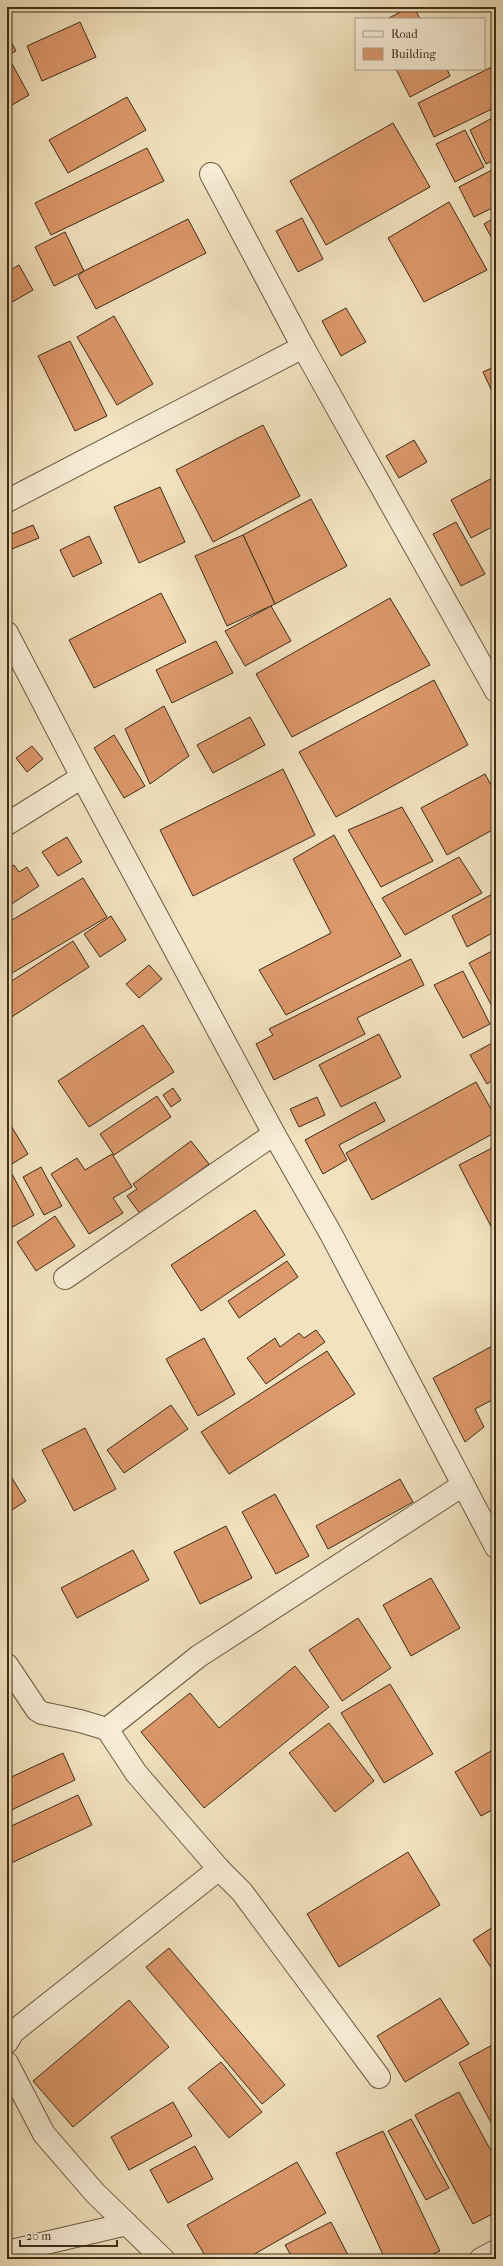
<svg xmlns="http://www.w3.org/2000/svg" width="503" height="2266" viewBox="0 0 503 2266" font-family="'IM FELL French Canon',serif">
<rect width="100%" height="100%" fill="#f2e2bf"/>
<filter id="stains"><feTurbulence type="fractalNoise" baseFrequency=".005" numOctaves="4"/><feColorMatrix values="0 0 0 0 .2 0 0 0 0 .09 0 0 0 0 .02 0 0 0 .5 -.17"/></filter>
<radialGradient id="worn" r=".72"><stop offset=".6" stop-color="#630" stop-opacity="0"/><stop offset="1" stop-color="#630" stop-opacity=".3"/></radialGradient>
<!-- building -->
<g fill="#dc976a" stroke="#3d2e19">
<polygon points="410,7 414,7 420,19 387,19"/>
<polygon points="80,22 96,57 42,81 27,46"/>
<polygon points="7,34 16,51 7,56"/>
<polygon points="11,62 29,95 7,108 7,64"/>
<polygon points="496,65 496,107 434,137 418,103"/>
<polygon points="396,69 447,69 450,76 410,97"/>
<polygon points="127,97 146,130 68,173 49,140"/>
<polygon points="496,116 496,159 486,164 470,130"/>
<polygon points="393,123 430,187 326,245 290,181"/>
<polygon points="465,130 484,167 455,182 436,144"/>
<polygon points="147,148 164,181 51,235 35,203"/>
<polygon points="496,168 496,206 474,217 459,187"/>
<polygon points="449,202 487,270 424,302 388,238"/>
<polygon points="496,217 496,246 484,224"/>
<polygon points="302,218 323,259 298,272 276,231"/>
<polygon points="188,219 206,253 96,309 78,276 84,271"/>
<polygon points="65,232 84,271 54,286 35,247"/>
<polygon points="19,265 33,290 7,305 7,272"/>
<polygon points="346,308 366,342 341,356 322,321"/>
<polygon points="114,316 153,384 117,405 77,337"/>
<polygon points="70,341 107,416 75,431 38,356"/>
<polygon points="496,366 496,400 483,372"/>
<polygon points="263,425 300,496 213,542 176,470"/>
<polygon points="414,440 427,462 399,478 386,456"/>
<polygon points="496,476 496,525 471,538 451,500"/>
<polygon points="160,487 185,542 139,563 114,507"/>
<polygon points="311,499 347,566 275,604 243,535"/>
<polygon points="456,522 485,574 461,586 433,534"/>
<polygon points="33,525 39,538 7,551 7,536"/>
<polygon points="243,535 275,604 227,626 195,556"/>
<polygon points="89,536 102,563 73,577 60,550"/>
<polygon points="161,593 186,642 94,688 69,640"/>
<polygon points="390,598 430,665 292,737 256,674"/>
<polygon points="271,606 291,641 245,666 225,631"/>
<polygon points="216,641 233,673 172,703 156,670"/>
<polygon points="434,680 468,745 336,817 299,752"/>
<polygon points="164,706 189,756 150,784 125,729"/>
<polygon points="250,717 265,745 213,773 197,745"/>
<polygon points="114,735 145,786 124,798 94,748"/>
<polygon points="32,746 43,759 27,772 16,758"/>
<polygon points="283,769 315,835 193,896 160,830"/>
<polygon points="485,774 496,794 496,828 447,855 421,808"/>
<polygon points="402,807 433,861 381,887 348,830"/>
<polygon points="334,835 401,956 286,1015 259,970 331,933 293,859"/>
<polygon points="67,837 82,862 58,876 42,852"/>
<polygon points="459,857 482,893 405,935 382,898"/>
<polygon points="14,865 19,872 27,867 39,886 7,907 7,869"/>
<polygon points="83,878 107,917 7,976 7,923"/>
<polygon points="496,892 496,931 467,947 452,916"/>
<polygon points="111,916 126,940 100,957 84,934"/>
<polygon points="73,941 89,967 7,1020 7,984"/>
<polygon points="496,949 496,1014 469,963"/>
<polygon points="411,959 424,985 357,1018 365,1034 274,1080 256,1044 273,1035 269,1029"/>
<polygon points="149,965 162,979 139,998 126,984"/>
<polygon points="463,971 490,1024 463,1038 434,985"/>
<polygon points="143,1025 174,1072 89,1127 58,1081"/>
<polygon points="379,1034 401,1077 341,1107 319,1065"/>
<polygon points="496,1041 496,1078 487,1084 470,1055"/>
<polygon points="476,1082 496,1118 496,1132 372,1200 346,1153"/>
<polygon points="173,1088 181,1100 171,1107 163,1095"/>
<polygon points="496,1089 496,1102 491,1091"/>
<polygon points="157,1096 171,1117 114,1155 100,1134"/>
<polygon points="317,1097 325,1115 299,1127 290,1109"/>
<polygon points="375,1102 385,1121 339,1145 347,1160 323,1174 305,1140"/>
<polygon points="7,1119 28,1154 7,1167"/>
<polygon points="191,1141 209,1164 141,1215 127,1196 137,1189 133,1184"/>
<polygon points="496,1146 496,1236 459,1165"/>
<polygon points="112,1154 132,1187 113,1198 123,1213 89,1234 51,1174 77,1158 85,1170"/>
<polygon points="41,1167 62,1206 44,1215 23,1177"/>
<polygon points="12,1174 34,1215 7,1230 7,1177"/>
<polygon points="255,1210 285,1255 201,1311 171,1265"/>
<polygon points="55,1216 75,1246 36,1271 17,1242"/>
<polygon points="287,1261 298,1277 239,1318 228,1301"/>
<polygon points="316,1330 325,1342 266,1384 247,1358 275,1338 280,1347 299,1333 304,1338"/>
<polygon points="204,1338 235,1394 198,1416 166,1359"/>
<polygon points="496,1344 496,1398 475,1409 484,1427 465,1442 433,1378"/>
<polygon points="327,1351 355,1394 229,1474 201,1432"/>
<polygon points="171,1405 188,1429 124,1473 107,1450"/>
<polygon points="85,1428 116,1489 74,1511 42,1450"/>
<polygon points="7,1470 26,1501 7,1513"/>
<polygon points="400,1479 413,1502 328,1549 316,1526"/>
<polygon points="275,1494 309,1556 276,1574 242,1512"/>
<polygon points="226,1526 252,1578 200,1604 174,1552"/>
<polygon points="133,1550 149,1580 77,1618 61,1588"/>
<polygon points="431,1578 460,1628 411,1656 383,1605"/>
<polygon points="358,1618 391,1668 342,1701 309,1650"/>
<polygon points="295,1666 329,1707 204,1808 141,1732 190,1693 219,1728"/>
<polygon points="390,1684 433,1754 384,1783 341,1713"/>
<polygon points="329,1723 374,1781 335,1812 289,1753"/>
<polygon points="496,1748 496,1808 481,1816 455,1772"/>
<polygon points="63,1753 75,1780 7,1812 7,1779"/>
<polygon points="78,1795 92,1825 7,1865 7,1828"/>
<polygon points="408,1852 440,1905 339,1967 307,1914"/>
<polygon points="496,1925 496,1975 473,1940"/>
<polygon points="169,1948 285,2085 262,2104 146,1967"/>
<polygon points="440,1998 469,2044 405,2082 377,2036"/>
<polygon points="129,2000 169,2047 73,2127 33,2081"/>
<polygon points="496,2043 496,2132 459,2063"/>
<polygon points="221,2062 262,2112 229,2138 188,2088"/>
<polygon points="459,2092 496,2160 496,2212 473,2224 415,2115"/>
<polygon points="173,2102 192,2136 129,2170 111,2137"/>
<polygon points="411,2119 449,2188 426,2200 388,2131"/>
<polygon points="383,2131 440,2251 423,2259 385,2259 336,2153"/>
<polygon points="195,2146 213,2179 168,2203 150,2170"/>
<polygon points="297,2162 326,2213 246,2259 207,2259 187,2225"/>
<polygon points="331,2222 350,2259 293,2259 285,2245"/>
</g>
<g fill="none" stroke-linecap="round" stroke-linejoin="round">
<!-- minor casing -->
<g stroke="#6a5b42" stroke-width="24">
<g id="minor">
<polyline points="211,174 303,347 496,691"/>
<polyline points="7,501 303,347"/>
<polyline points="7,633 82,777 274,1134 331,1234 496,1547"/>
<polyline points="7,824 82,777"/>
<polyline points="65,1278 274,1134"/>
<polyline points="7,1665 37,1710 42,1713 80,1721 107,1729 136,1773 219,1869 242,1892 379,2077"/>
<polyline points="107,1729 199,1656 463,1485"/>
<polyline points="7,2042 13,2032 219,1869"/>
<polyline points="7,2063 44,2134 95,2193 163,2259"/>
<polyline points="7,2252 127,2224"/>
<polyline points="481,2259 496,2251"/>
</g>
</g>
<!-- minor -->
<use href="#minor" stroke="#f7ecd5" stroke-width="22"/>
</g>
<!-- margin -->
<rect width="503" height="2266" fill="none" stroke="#f2e2bf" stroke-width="24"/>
<rect x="8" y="8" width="487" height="2250" fill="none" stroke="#3d2e19" stroke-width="2"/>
<rect x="12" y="12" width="479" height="2242" fill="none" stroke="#3d2e19"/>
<!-- legend -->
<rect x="355" y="18" width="130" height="52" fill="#f7ecd5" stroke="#ada08a"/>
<rect x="363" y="31" width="20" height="6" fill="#f7ecd5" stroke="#ada08a"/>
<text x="391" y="38" font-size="12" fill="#3d2e19">Road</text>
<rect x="363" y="48" width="20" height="12" fill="#dc976a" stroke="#ada08a"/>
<text x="391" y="58" font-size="12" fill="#3d2e19">Building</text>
<!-- scale -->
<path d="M20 2240v6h97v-6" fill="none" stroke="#3d2e19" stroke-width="2"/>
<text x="26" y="2240" font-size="12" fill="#3d2e19" stroke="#f7ecd5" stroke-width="3" paint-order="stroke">20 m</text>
<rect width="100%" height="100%" filter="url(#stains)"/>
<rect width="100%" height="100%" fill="url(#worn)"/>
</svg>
